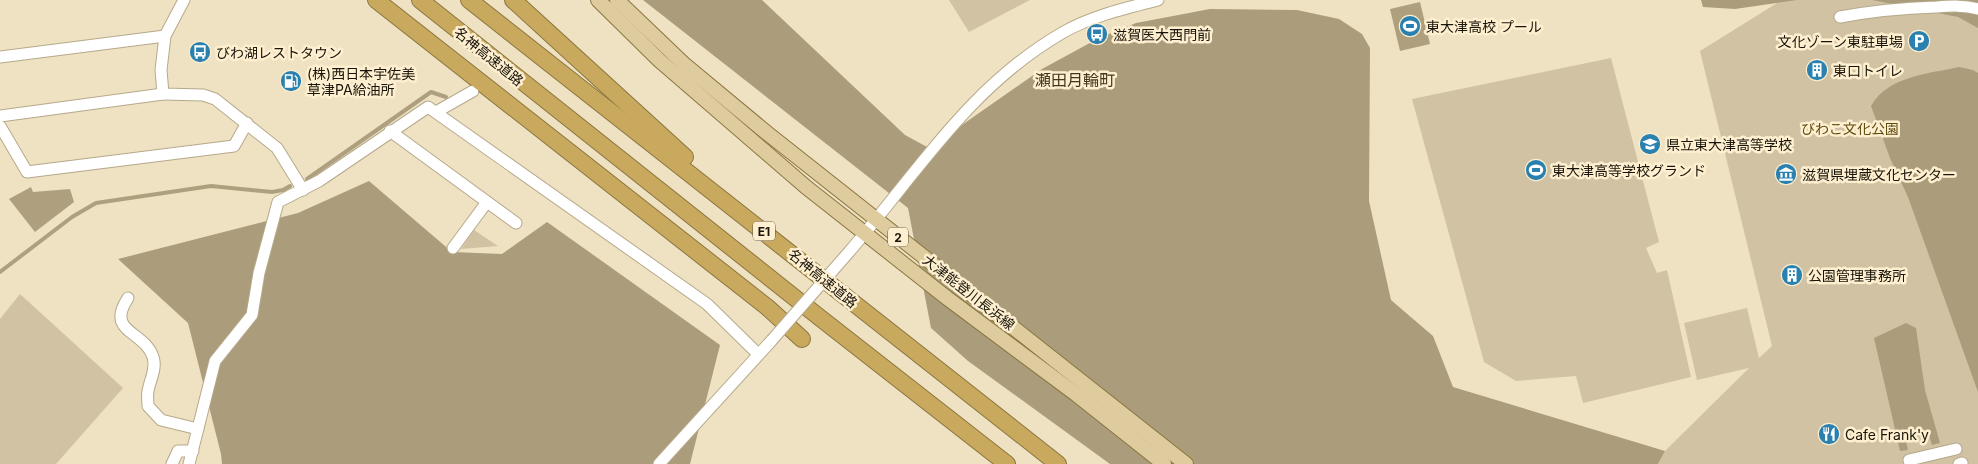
<svg xmlns="http://www.w3.org/2000/svg" width="1978" height="464" viewBox="0 0 1978 464" font-family="Inter,'Noto Sans JP',sans-serif">
<rect width="100%" height="100%" fill="#efe2c2"/>
<!-- green -->
<g fill="#d0c2a3">
<polygon points="949,0 1030,0 969,32"/>
<polygon points="1782,0 1978,0 1978,464 1658,464 1665,451 1749,368 1697,380 1684,323 1747,308 1759,358 1772,346 1700,51"/>
<polygon points="1611,58 1659,242 1646,248 1657,273 1667,270 1691,377 1583,403 1576,376 1516,381 1484,362 1412,99"/>
<polygon points="474,230 498,246 461,249"/>
<polygon points="20,294 123,388 56,464 0,464 0,319"/>
</g>
<!-- forest -->
<g fill="#ab9d7b">
<polygon points="643,0 762,0 905,135 929,148 1042,69 1099,38 1136,23 1210,9 1297,10 1339,19 1362,34 1370,48 1369,201 1391,300 1433,336 1453,387 1665,451 1658,464 1110,464 968,361 931,328 908,208"/>
<polygon points="1701,0 1797,0 1735,9 1703,7"/>
<polygon points="1872,0 1978,0 1978,28 1958,17"/>
<path d="M 1959,67 L 1973,70 L 1978,73 L 1978,392 L 1908,197 L 1890,158 L 1871,106 C 1888,76 1928,74 1959,67 Z"/>
<polygon points="369,181 452,252 502,254 547,222 720,345 690,464 222,464 221,454 188,323 118,259 298,213"/>
<polygon points="1906,323 1916,328 1925,390 1940,443 1932,445 1928,432 1905,437 1908,450 1900,451 1874,338"/>
</g>
<!-- water -->
<g fill="#aea07e">
<polygon points="1420,2 1430,44 1400,51 1390,9"/>
<polygon points="31,187 33,192 70,189 74,202 35,232 9,199"/>
</g>
<g fill="none" stroke-linecap="round" stroke-linejoin="round">
<!-- stream -->
<g stroke="#aea07e" stroke-width="4">
<polyline points="307,179 431,92 446,97"/>
<polyline points="0,272 72,217 96,203 211,186 272,192 283,190 290,186"/>
</g>
<!-- minor casing -->
<g stroke="#b6a98b" stroke-width="13">
<g id="minor">
<polyline points="184,0 165,36 161,70 163,94 203,95 215,99 277,148 303,190"/>
<path d="M 1840,17 C 1872,11 1903,8 1936,7 C 1951,6 1964,5 1978,9"/>
<polyline points="0,57 165,36"/>
<polyline points="436,112 473,91"/>
<polyline points="0,116 163,94"/>
<polyline points="0,126 27,172 234,146 247,123"/>
<polyline points="390,131 516,223"/>
<polyline points="453,248 487,202"/>
<path d="M 849,252 C 917,173 969,87 1062,33 C 1091,16 1126,8 1158,0"/>
<path d="M 128,298 C 105,333 144,330 153,357 C 157,368 150,380 148,391 C 147,396 148,401 148,406 L 161,420 L 198,429"/>
<polyline points="172,464 178,451 193,451"/>
<polyline points="189,464 215,361 252,315 259,273 278,202 319,181 428,107 707,304 758,354"/>
<polyline points="659,464 772,340"/>
<polyline points="1910,464 1909,460 1956,449"/>
<polyline points="1959,464 1962,463"/>
</g>
</g>
<!-- major casing -->
<g stroke="#8b7540" stroke-width="16">
<g id="major">
<polyline points="598,0 660,61 806,187 947,298 1077,395 1164,464"/>
<polyline points="617,0 685,65 767,133 1186,464"/>
</g>
</g>
<!-- highway casing -->
<g stroke="#8b7540" stroke-width="18">
<g id="highway">
<polyline points="376,0 767,307 802,339"/>
<polyline points="420,0 819,317 1007,464"/>
<polyline points="469,0 1058,464"/>
<polyline points="513,0 685,157"/>
</g>
</g>
<!-- minor -->
<use href="#minor" stroke="#fff" stroke-width="11"/>
<!-- major -->
<use href="#major" stroke="#decb9e" stroke-width="14"/>
<!-- highway -->
<use href="#highway" stroke="#c8a95d" stroke-width="16"/>
<!-- minor-bridge casing -->
<g stroke="#b6a98b" stroke-width="13" stroke-linecap="butt">
<polyline id="minor-bridge" points="772,340 849,252"/>
</g>
<!-- minor-bridge -->
<use href="#minor-bridge" stroke="#fff" stroke-width="11"/>
</g>
<!-- icons -->
<defs>
<g id="stadium-disc" transform="scale(1.125)"><circle r="9.5" fill="#2a80af" stroke="#fdefcf"/><path d="M0-5a6.5 5 0 1 0 0 10a6.5 5 0 1 0 0-10ZM-3.5-1.8h7v3.6h-7Z" fill="#fff"/></g>
<g id="bus-disc" transform="scale(1.125)"><circle r="9.5" fill="#2a80af" stroke="#fdefcf"/><path d="M-5-6H5V4H4V6H2V4H-2V6H-4V4H-5ZM-3.5-4V0h7V-4ZM-3.5 1.2v1.5H-2V1.2ZM2 1.2v1.5H3.5V1.2Z" fill="#fff"/></g>
<g id="parking-disc" transform="scale(1.125)"><circle r="9.5" fill="#2a80af" stroke="#fdefcf"/><path d="M-3.5-5.5H1a3.5 3.5 0 0 1 0 7H-1V5.5H-3.5ZM-1-3.4V-.6H.8a1.4 1.4 0 0 0 0-2.8Z" fill="#fff"/></g>
<g id="building-disc" transform="scale(1.125)"><circle r="9.5" fill="#2a80af" stroke="#fdefcf"/><path d="M-4-6H4V6H1V3H-1V6H-4ZM-2.5-4.3h1.7v1.8h-1.7ZM.8-4.3h1.7v1.8H.8ZM-2.5-1h1.7V.8h-1.7ZM.8-1h1.7V.8H.8Z" fill="#fff"/></g>
<g id="fuel-disc" transform="scale(1.125)"><circle r="9.5" fill="#2a80af" stroke="#fdefcf"/><path d="M-5.5-6h7V0h2V4h1.3V-2.5L3-4.5l.8-.8L6-3V5H2.5V1h-1V6h-7ZM-4.2-4.7v3.2H.2V-4.7Z" fill="#fff"/></g>
<g id="school-disc" transform="scale(1.125)"><circle r="9.5" fill="#2a80af" stroke="#fdefcf"/><path d="M0-5L7-2L0 1L-7-2ZM-4 1L0 2.5L4 1V4Q0 6-4 4Z" fill="#fff"/></g>
<g id="museum-disc" transform="scale(1.125)"><circle r="9.5" fill="#2a80af" stroke="#fdefcf"/><path d="M0-6L6-3V-2H-6V-3ZM-5-1h2V3h-2ZM-1-1h2V3h-2ZM3-1h2V3H3ZM-6 4H6V6H-6Z" fill="#fff"/></g>
<g id="restaurant-disc" transform="scale(1.125)"><circle r="9.5" fill="#2a80af" stroke="#fdefcf"/><path d="M-5-6h1v4h1v-4h1v4h1v-4h1v5L-1.5 .5V6h-2V.5L-5-1ZM5-6V6H3V1.5H1.5Q1.5-4 5-6Z" fill="#fff"/></g>
</defs>
<g fill-rule="evenodd">
<use href="#stadium-disc" x="1410" y="26"/>
<use href="#bus-disc" x="1097" y="34"/>
<use href="#parking-disc" x="1919" y="41"/>
<use href="#bus-disc" x="200" y="52"/>
<use href="#building-disc" x="1817" y="70"/>
<use href="#fuel-disc" x="291" y="81"/>
<use href="#school-disc" x="1650" y="144"/>
<use href="#stadium-disc" x="1536" y="170"/>
<use href="#museum-disc" x="1786" y="174"/>
<use href="#building-disc" x="1792" y="275"/>
<use href="#restaurant-disc" x="1829" y="434"/>
</g>
<g text-anchor="middle" dominant-baseline="central" stroke-width="5" stroke-linejoin="round" paint-order="stroke">
<!-- shield labels -->
<g fill="#fdefcf" stroke="#5d5644" stroke-width="1">
<rect x="753" y="221.5" width="22" height="19" rx="4"/>
<rect x="888" y="227.5" width="20" height="19" rx="4"/>
</g>
<g font-size="12" font-weight="bold" fill="#191409">
<text x="764" y="231">E1</text>
<text x="898" y="237">2</text>
</g>
<!-- poi labels -->
<g font-size="14" fill="#191409" stroke="#fdefcf" text-anchor="start">
<text x="1426" y="26">東大津高校 プール</text>
<text x="1113" y="34">滋賀医大西門前</text>
<text x="1903" y="41" text-anchor="end">文化ゾーン東駐車場</text>
<text x="216" y="52">びわ湖レストタウン</text>
<text x="1833" y="70">東口トイレ</text>
<text x="307" y="73">(株)西日本宇佐美<tspan x="307" dy="16">草津PA給油所</tspan></text>
<text x="1666" y="144">県立東大津高等学校</text>
<text x="1552" y="170">東大津高等学校グランド</text>
<text x="1802" y="174">滋賀県埋蔵文化センター</text>
<text x="1808" y="275">公園管理事務所</text>
<text x="1845" y="434">Cafe Frank'y</text>
</g>
<!-- street labels -->
<g font-size="14" fill="#191409" stroke="#fdefcf">
<text transform="translate(489 56) rotate(39)">名神高速道路</text>
<text transform="translate(823 278) rotate(39)">名神高速道路</text>
<text transform="translate(969 292) rotate(38)">大津能登川長浜線</text>
</g>
<!-- park labels -->
<g font-size="14" fill="#604b0e" stroke="#fdefcf">
<text x="1850" y="128">びわこ文化公園</text>
</g>
<!-- quarter labels -->
<g font-size="16" fill="#42371d" stroke="#fdefcf">
<text x="1075" y="80">瀬田月輪町</text>
</g>
</g>
</svg>
